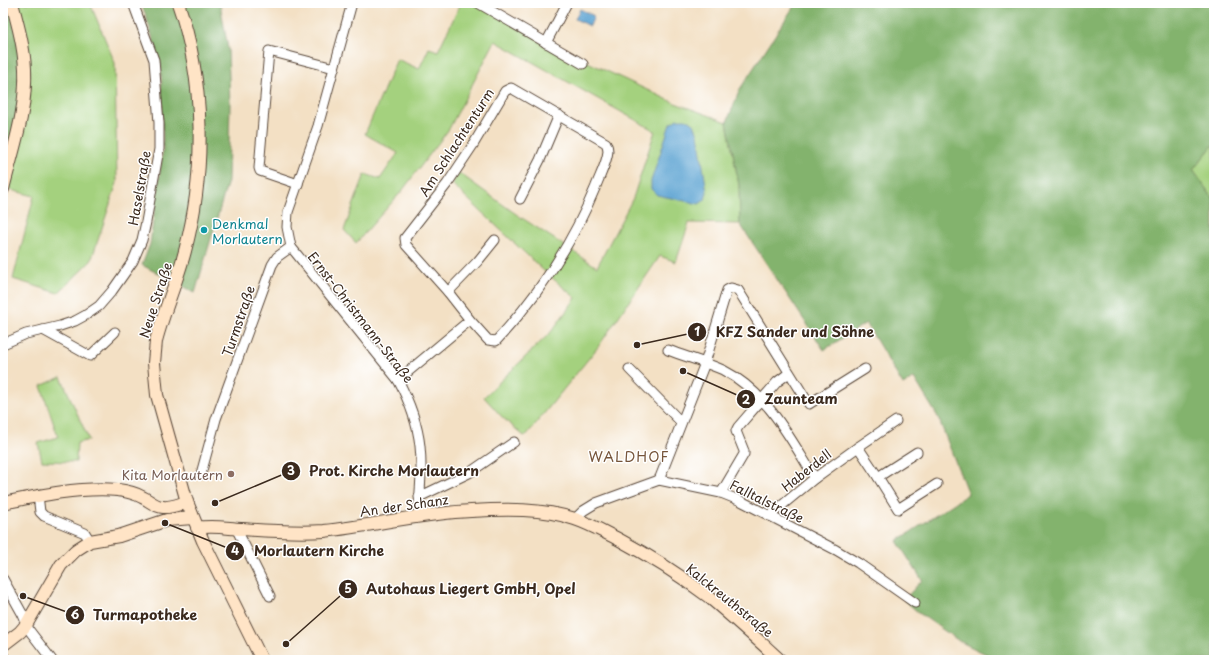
<svg xmlns="http://www.w3.org/2000/svg" width="1217" height="663" viewBox="0 0 1217 663" font-family="'Playpen Sans',sans-serif">
<rect width="100%" height="100%" fill="#fff"/>
<filter id="ink" filterUnits="userSpaceOnUse"><feTurbulence type="fractalNoise" baseFrequency=".025" numOctaves="2"/><feDisplacementMap in="SourceGraphic" scale="8" xChannelSelector="R" yChannelSelector="G"/><feConvolveMatrix kernelMatrix="1 2 1 2 8 2 1 2 1" color-interpolation-filters="sRGB"/></filter>
<filter id="wash" filterUnits="userSpaceOnUse"><feTurbulence type="fractalNoise" baseFrequency=".012" numOctaves="4" result="noise"/><feDisplacementMap in="SourceGraphic" scale="16" xChannelSelector="R" yChannelSelector="G"/><feGaussianBlur stdDeviation="0.9" result="paint"/><feColorMatrix in="noise" values="0 0 0 0 0 0 0 0 0 0 0 0 0 0 0 0 0 1.4 0 .05"/><feComposite in="paint" operator="in"/></filter>
<g filter="url(#wash)">
<rect width="100%" height="100%" fill="#f3e0c4"/>
<!-- green -->
<g fill="#a4d17e" stroke="#707e4e">
<polygon points="12,3 90,3 115,63 117,183 91,261 58,293 13,279 34,196 3,188"/>
<polygon points="461,3 483,3 579,58 675,103 727,122 739,185 740,224 689,223 676,262 660,256 598,347 525,437 502,417 484,397 551,332 576,298 544,271 452,184 459,173 516,214 597,267 633,198 655,131 495,41 449,129 402,191 356,243 344,230 365,174 380,179 398,153 365,134 397,59 419,69 429,48 438,51"/>
<polygon points="1214,144 1214,200 1193,170"/>
<polygon points="61,377 89,440 77,443 76,462 42,461 38,443 58,437 41,386"/>
</g>
<!-- forest -->
<g fill="#83b36d" stroke="#5f6e46">
<polygon points="3,3 12,3 25,68 3,189"/>
<polygon points="140,3 220,3 228,49 230,105 228,181 195,293 142,265 150,244 163,149 161,65 145,13"/>
<polygon points="796,3 1214,3 1214,144 1193,170 1214,200 1214,660 998,660 959,641 919,613 904,600 922,580 897,541 968,494 938,417 914,378 903,385 866,323 824,350 740,224 739,185 727,122 740,89"/>
</g>
<!-- water -->
<g fill="#5aa2d1" stroke="#4a6678">
<polygon points="580,9 594,16 590,26 575,19"/>
<polygon points="677,119 686,119 694,124 698,134 707,192 705,200 699,204 657,195 651,189 651,181 670,124"/>
</g>
</g>
<g filter="url(#ink)">
<g fill="none" stroke-linecap="round" stroke-linejoin="round">
<!-- street casing -->
<g stroke="#574537" stroke-width="11">
<g id="street">
<polyline points="478,3 583,64"/>
<polyline points="546,43 567,3"/>
<polyline points="298,184 260,171 259,168 269,51 334,68"/>
<polyline points="520,199 540,160 559,115"/>
<path d="M 291,247 L 398,380 C 425,431 423,460 418,516"/>
<polyline points="448,292 478,261 495,240"/>
<polyline points="43,330 90,356 115,332"/>
<polyline points="3,344 26,334 60,326 75,321 86,315 99,306 112,291 133,261 142,240 146,222 159,149 159,123 154,60 133,3"/>
<path d="M 668,350 C 686,357 705,362 723,370 C 768,393 789,437 815,478"/>
<polyline points="629,369 681,422"/>
<path d="M 398,380 L 470,320 L 488,340 L 496,341 C 539,295 572,244 596,186 C 600,175 607,163 608,151 C 608,149 607,145 606,143 L 511,88 L 505,91 L 473,145 L 447,184 L 405,238 L 406,245 L 448,292 L 470,320"/>
<polyline points="917,452 878,477 898,509 937,484"/>
<polyline points="201,474 216,419 272,265 277,257 291,247 287,227 288,212 318,126 352,3"/>
<polyline points="878,477 858,447 896,421"/>
<polyline points="659,480 705,363 727,290 731,288 738,290 809,404 865,369"/>
<polyline points="721,493 744,454 744,451 736,431 738,427 777,382 789,373"/>
<polyline points="38,495 40,512 44,516 85,533 90,541"/>
<polyline points="419,497 469,473 514,442"/>
<polyline points="769,516 815,478 858,447"/>
<polyline points="575,519 583,511 596,503 659,480 721,493 741,501 836,550 858,563 915,603"/>
<polyline points="236,528 270,596"/>
<polyline points="3,579 23,615 29,630 52,660"/>
<polyline points="3,655 6,660"/>
</g>
</g>
<!-- secondary casing -->
<g stroke="#574537" stroke-width="14">
<g id="secondary">
<path d="M 178,3 C 205,80 206,173 185,251 C 177,282 164,310 156,341 L 154,363 L 157,395 L 187,502 L 203,541 L 262,660"/>
<path d="M 3,189 C 13,149 27,110 25,69 C 24,47 18,25 12,3"/>
<path d="M 3,503 C 41,495 79,487 118,490 C 126,491 135,493 142,497 C 149,500 155,507 163,507 C 171,508 179,504 187,502"/>
<path d="M 197,528 C 212,525 226,528 241,529 C 269,531 296,533 324,531 C 373,526 421,513 471,511 C 505,509 542,508 575,519 C 590,524 604,532 618,539 C 650,556 680,575 709,597 C 733,617 757,639 780,660"/>
<polyline points="3,645 20,632 26,625 61,565 76,550 90,541 119,536 167,520 193,518"/>
</g>
</g>
<!-- street -->
<use href="#street" stroke="#fff" stroke-width="9"/>
<!-- secondary -->
<use href="#secondary" stroke="#ffe4c6" stroke-width="12"/>
</g>
</g>
<!-- markers -->
<circle fill="#0f9aa8" stroke="#fff" stroke-width="1.5" cx="204" cy="230" r="4"/>
<circle fill="#8d6e63" stroke="#fff" stroke-width="1.5" cx="231" cy="474" r="4"/>
<g text-anchor="middle" dominant-baseline="central" stroke-width="3" stroke-linejoin="round" paint-order="stroke">
<!-- street labels -->
<g font-size="13" fill="#3b2a1e" stroke="#fff">
<text transform="translate(456 142) rotate(-57)">Am Schlachtenturm</text>
<text transform="translate(139 188) rotate(-80)">Haselstraße</text>
<text transform="translate(155 300) rotate(-72)">Neue Straße</text>
<text transform="translate(361 317) rotate(52)">Ernst-Christmann-Straße</text>
<text transform="translate(238 321) rotate(-71)">Turmstraße</text>
<text transform="translate(806 470) rotate(-38)">Haberdell</text>
<text transform="translate(767 501) rotate(26)">Falltalstraße</text>
<text transform="translate(404 505) rotate(-8)">An der Schanz</text>
<text transform="translate(730 600) rotate(39)">Kalckreuthstraße</text>
</g>
<!-- culture labels -->
<g font-size="13" fill="#0d838f" stroke="#fff" text-anchor="start">
<text x="212" y="223">Denkmal<tspan x="212" dy="15">Morlautern</tspan></text>
</g>
<!-- education labels -->
<g font-size="13" fill="#785e54" stroke="#fff" text-anchor="end">
<text x="223" y="474">Kita Morlautern</text>
</g>
<!-- neighbourhood labels -->
<g font-size="14" letter-spacing="1" fill="#76553b" stroke="#fff">
<text x="629" y="456">WALDHOF</text>
</g>
</g>
<!-- callouts -->
<path fill="none" stroke="#3b2a1e" stroke-width="1.5" d="M637 345L697 332M683 371L746 399M215 503L291 471M165 523L235 551M286 644L348 589M23 596L75 615"/>
<g fill="#3b2a1e" stroke="#fff" stroke-width="1.5">
<circle cx="637" cy="345" r="4"/>
<circle cx="683" cy="371" r="4"/>
<circle cx="215" cy="503" r="4"/>
<circle cx="165" cy="523" r="4"/>
<circle cx="286" cy="644" r="4"/>
<circle cx="23" cy="596" r="4"/>
<circle cx="697" cy="332" r="10"/>
<circle cx="746" cy="399" r="10"/>
<circle cx="291" cy="471" r="10"/>
<circle cx="235" cy="551" r="10"/>
<circle cx="348" cy="589" r="10"/>
<circle cx="75" cy="615" r="10"/>
</g>
<g font-size="12" text-anchor="middle" font-weight="bold" fill="#fff">
<text x="697" y="336">1</text>
<text x="746" y="404">2</text>
<text x="291" y="475">3</text>
<text x="235" y="555">4</text>
<text x="348" y="593">5</text>
<text x="75" y="619">6</text>
</g>
<g font-size="14" text-anchor="middle" font-weight="bold" fill="#3b2a1e" stroke="#fff" stroke-width="3" stroke-linejoin="round" paint-order="stroke">
<text x="795" y="337">KFZ Sander und Söhne</text>
<text x="801" y="404">Zaunteam</text>
<text x="394" y="476">Prot. Kirche Morlautern</text>
<text x="319" y="556">Morlautern Kirche</text>
<text x="471" y="594">Autohaus Liegert GmbH, Opel</text>
<text x="145" y="620">Turmapotheke</text>
</g>
<!-- margin -->
<rect width="1217" height="663" fill="none" stroke="#fff" stroke-width="16"/>
</svg>
